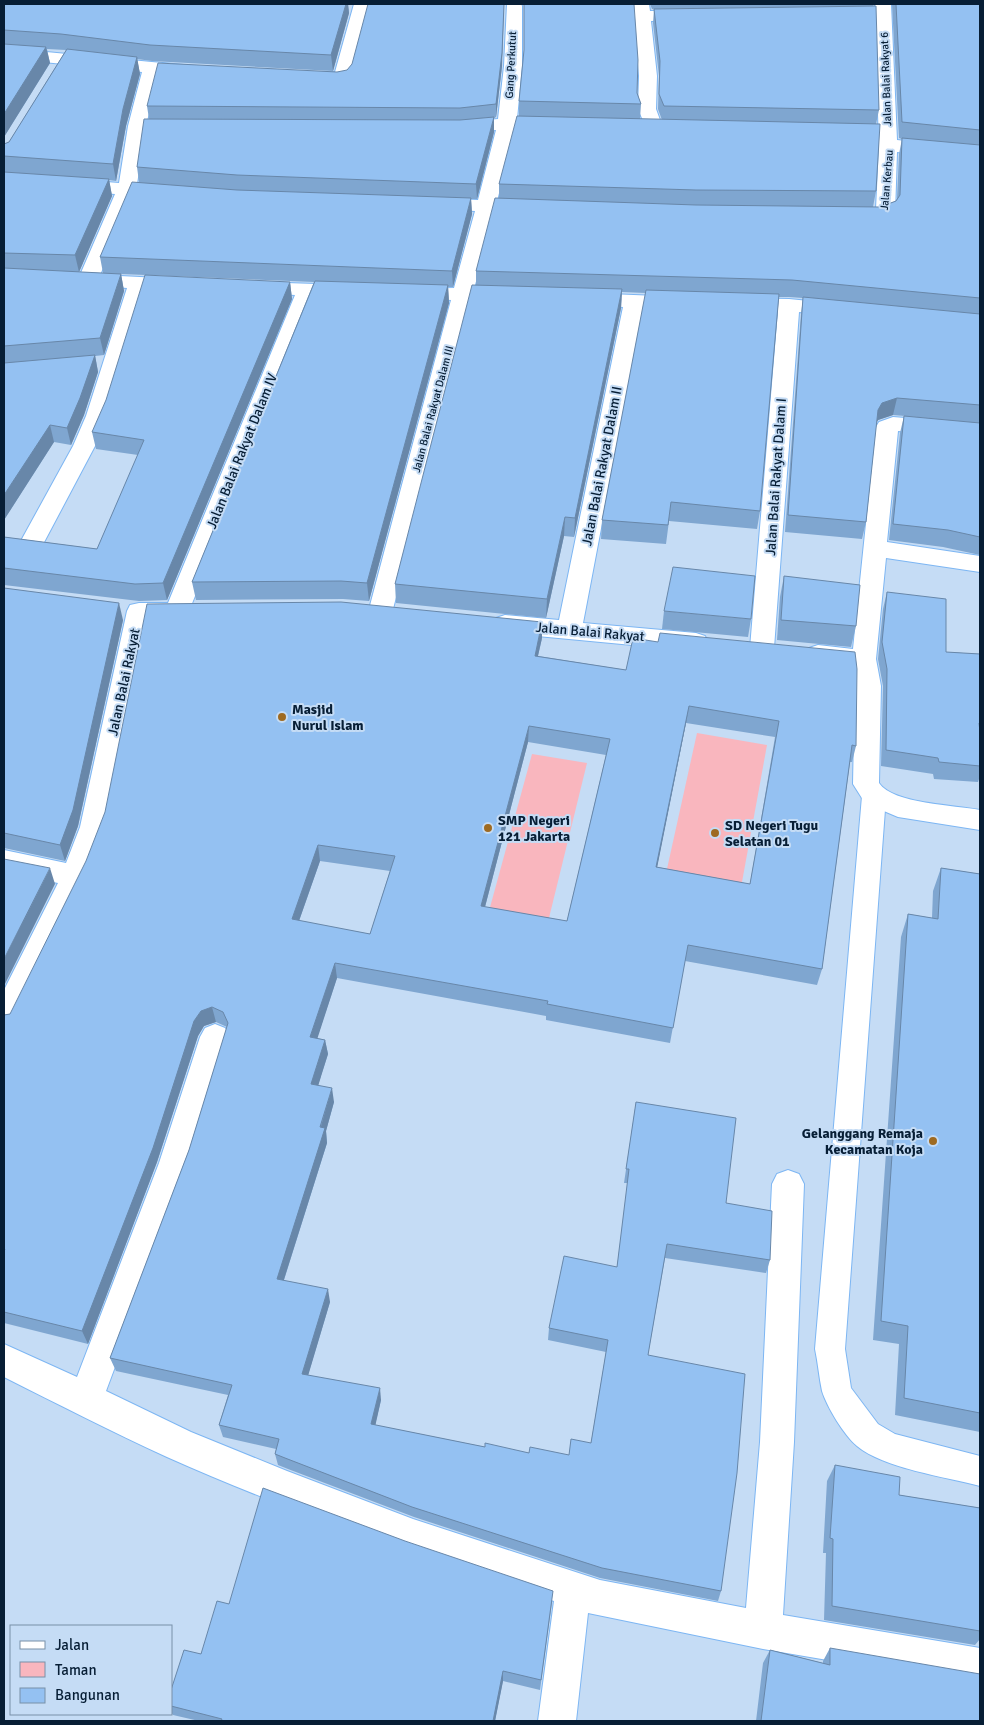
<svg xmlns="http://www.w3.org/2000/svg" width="984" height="1725" viewBox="0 0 984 1725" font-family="Signika,sans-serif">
<rect width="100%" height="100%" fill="#c5dcf5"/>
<!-- green -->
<g fill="#f9b6be">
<polygon points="697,733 767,745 740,893 665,878"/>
<polygon points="532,754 587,763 548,922 489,911"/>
</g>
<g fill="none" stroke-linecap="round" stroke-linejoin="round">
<!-- lane casing -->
<g stroke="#7db6f3" stroke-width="2">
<path id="lane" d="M 874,787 L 882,790 L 886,796 L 845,1349 L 851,1388 L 878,1424 L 895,1434 L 980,1456 L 980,1486 C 946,1477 883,1468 857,1446 C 844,1435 827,1407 822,1391 C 819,1377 818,1363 815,1349 L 862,796 L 866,790 Z"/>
</g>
<!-- street casing -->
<g stroke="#7db6f3" stroke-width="2">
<g id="street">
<polygon points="354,4 368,4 369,6 351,77 348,81 306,81 303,77 306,73 335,72"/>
<polygon points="507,4 521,4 522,6 522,66 517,119 557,121 560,125 557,129 515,130 497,201 538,204 541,208 538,212 494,212 474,289 514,292 517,296 514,300 471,301 392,613 389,619 380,622 371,619 368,613 451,300 403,297 400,293 403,289 454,288 475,211 427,208 424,204 427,200 434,198 478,200 496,130 457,133 451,132 448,128 451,124 457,123 498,119 504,66"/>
<polygon points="633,4 649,4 650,11 690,10 696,11 698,15 696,19 690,20 651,21 657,76 656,109 663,128 660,132 648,132 638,109 639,76"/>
<path d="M 875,4 L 891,4 L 897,140 L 980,149 L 980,161 L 897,152 L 895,214 L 892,218 C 879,221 863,223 850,220 L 847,216 L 850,212 L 876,209 L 879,145 L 875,18 L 838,19 L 832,18 L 830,14 L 832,10 L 838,9 L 875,8 Z"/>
<polygon points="4,48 194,66 200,67 203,71 200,75 159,74 147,121 187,123 190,127 187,131 145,132 137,184 174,188 177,192 174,196 167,198 134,195 100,275 180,279 187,281 190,285 187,289 180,291 147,289 108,416 95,446 41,548 37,554 29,556 21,554 17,548 73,446 86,416 127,288 78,284 75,280 80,275 115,194 4,186 4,174 119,183 128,126 142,72 4,58"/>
<polygon points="255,282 347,285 354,287 357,291 354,295 315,296 191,606 194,611 191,617 182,619 149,619 108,827 89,876 14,1028 4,1031 4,990 58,883 4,872 4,850 66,863 80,827 127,611 130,605 139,603 168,603 295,295 248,292 245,288 248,284"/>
<polygon points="585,293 682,297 689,299 692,303 689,307 682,309 643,308 583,623 696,633 705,636 708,642 705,648 696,651 505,633 496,630 493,624 496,618 505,615 559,620 623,307 578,303 575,299 578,295"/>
<polygon points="740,298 789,299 839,304 846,306 849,310 846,314 839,316 799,312 774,648 771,654 762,657 753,654 750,648 778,311 733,308 730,304 733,300"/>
<path d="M 893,417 L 980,424 L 980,438 L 898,431 L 887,542 L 980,556 L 980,572 L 886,558 L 876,659 L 881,686 L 879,783 C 893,804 955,805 980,810 L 980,830 L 898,817 L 865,803 L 853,784 L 855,686 L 853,667 L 809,660 L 806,654 L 809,648 L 818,645 L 853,649 L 876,427 L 879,422 Z"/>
<path d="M 215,1024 L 225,1028 L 230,1037 L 191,1163 L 106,1391 L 191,1432 L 287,1471 L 413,1519 L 600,1580 L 746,1608 L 760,1442 L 772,1184 L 777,1174 L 788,1170 L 799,1174 L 804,1184 L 794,1442 L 783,1615 L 980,1648 L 980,1686 L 763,1649 L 588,1613 L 576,1721 L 538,1721 L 554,1601 C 423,1558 293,1513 167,1457 C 112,1432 58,1404 4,1377 L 4,1344 L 77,1377 L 159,1163 L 200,1037 L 205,1028 Z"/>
</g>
</g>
<!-- lane -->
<use href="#lane" fill="#fff" fill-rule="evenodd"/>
<!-- street -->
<use href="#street" fill="#fff" fill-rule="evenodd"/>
</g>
<!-- wall -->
<g fill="#7fa6d0" fill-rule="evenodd">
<polygon points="4,4 348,4 349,13 333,71 152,61 137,59 140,74 126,126 116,181 109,180 112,196 79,272 103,273 100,257 139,182 137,167 149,119 147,106 337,72 502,66 496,117 494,118 494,132 477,199 471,199 472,214 453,287 448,287 449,303 369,601 343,599 196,600 192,582 314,282 121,274 124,291 104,355 95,356 98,372 84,415 71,445 54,442 4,520 4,144 9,142 66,50 47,49 50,63 4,137"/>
<polygon points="650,4 874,4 873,6 879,110 876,124 876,191 873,207 880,207 896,201 897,199 899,154 902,139 899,138 892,4 980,4 980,555 943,547 889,540 900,433 904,416 954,420 893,415 878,420 876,423 866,522 862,539 785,532 801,314 803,298 789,297 779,297 760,511 757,529 669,521 666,544 601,539 602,520 646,293 622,292 621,308 574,537 564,536 546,618 396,603 395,584 476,285 476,271 499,198 499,184 519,117 519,101 637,93 641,104 640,119 662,120 658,109 659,76 653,23 654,9 652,9"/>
<polygon points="290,282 292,299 167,600 139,601 4,585 4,537 97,549 138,455 96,449 92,432"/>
<polygon points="784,576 856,626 851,647 777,640 780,597"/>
<polygon points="4,588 123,620 78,826 65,861 4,848 4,849"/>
<polygon points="887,592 946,652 980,654 980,776 978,782 934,779 933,774 881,766 883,686 878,659 883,609"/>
<polygon points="664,611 751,619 748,637 662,629"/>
<path d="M 542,638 L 538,656 L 626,670 L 856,746 L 852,762 L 850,762 L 822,969 L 817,985 L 685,961 L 670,1043 L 546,1020 L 546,1016 L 337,978 L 317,1038 L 325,1040 L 328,1054 L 318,1085 L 334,1102 L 326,1131 L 327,1143 L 284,1280 L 330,1302 L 308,1375 L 381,1400 L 375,1425 L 485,1447 L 529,1453 L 569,1455 L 591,1443 L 606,1352 L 548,1340 L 549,1328 L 617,1267 L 628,1183 L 624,1183 L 636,1102 L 726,1203 L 770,1260 L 766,1273 L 665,1258 L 648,1355 L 721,1591 L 718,1601 L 600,1578 L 414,1517 L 288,1469 L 278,1465 L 275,1454 L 276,1449 L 223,1437 L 219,1425 L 228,1395 L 116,1371 L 110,1358 L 189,1150 L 227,1027 L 216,1022 L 204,1026 L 198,1036 L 157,1162 L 88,1344 L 4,1323 L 4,1015 L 10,1014 ZM 686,723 L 775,737 L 750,884 L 657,867 ZM 528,742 L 606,755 L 567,921 L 485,907 ZM 320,861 L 390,871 L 370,934 L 299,921 Z"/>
<polygon points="941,868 980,874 980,1432 895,1415 899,1344 873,1340 901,937 908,914 932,918 933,891"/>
<polygon points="835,1465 899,1495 980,1508 980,1506 980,1639 975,1645 824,1620 826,1553 823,1553 827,1481"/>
<polygon points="552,1602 540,1690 503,1681 495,1721 199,1721 173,1715 171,1712 171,1690 201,1654 229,1604"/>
<polygon points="830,1648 980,1721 756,1721 763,1663 770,1650 823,1663 823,1661"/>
</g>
<!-- shaded-wall -->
<g fill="#6887a9">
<polygon points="346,4 348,4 349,13 333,71 331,55"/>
<polygon points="504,4 502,66 496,117 496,104"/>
<polygon points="46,47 50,63 4,137 4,114"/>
<polygon points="137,57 140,74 126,126 116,181 113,164 123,109"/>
<polygon points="494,117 494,132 477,199 476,184"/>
<polygon points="109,179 112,196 79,272 75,255"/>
<polygon points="471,198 472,214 453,287 452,271"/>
<polygon points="121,274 124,291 104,355 100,338"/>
<polygon points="290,282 292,299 167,600 163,583"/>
<polygon points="448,285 449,303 369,601 367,583"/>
<polygon points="622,289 621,308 574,537 575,518"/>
<polygon points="95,355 98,372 84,415 71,445 67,428"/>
<polygon points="897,398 893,415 878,420 874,427 878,410 882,403"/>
<polygon points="50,425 54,442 4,520 4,495"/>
<polygon points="565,517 564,536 546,618 547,599"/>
<polygon points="119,603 123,620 78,826 65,861 60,845"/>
<polygon points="542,622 542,638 534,673 535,656"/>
<polygon points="689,706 686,723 654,883 656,867"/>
<polygon points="529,726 528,742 481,922 481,906"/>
<polygon points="318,845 320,861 294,935 292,919"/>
<polygon points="50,868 55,884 4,986 4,959"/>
<polygon points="335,963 337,978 313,1052 310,1037"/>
<polygon points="212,1007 216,1022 204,1026 198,1036 157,1162 88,1344 82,1331 194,1021 201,1011"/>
<polygon points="325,1040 328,1054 314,1099 311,1084"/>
<polygon points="332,1088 334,1102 326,1131 327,1143 280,1292 277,1279"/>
<polygon points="328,1289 330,1302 305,1386 302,1374"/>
<polygon points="380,1388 381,1400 373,1436 371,1424"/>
<polygon points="503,1671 503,1681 495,1721 493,1721"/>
</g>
<!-- building -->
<g fill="#94c1f2" stroke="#6887a9" fill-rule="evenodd">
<polygon points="4,4 346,4 331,55 150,45 61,34 4,30"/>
<polygon points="368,4 504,4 502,53 496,104 460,108 147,106 158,63 337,72 347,70 352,64"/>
<polygon points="524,4 634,4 638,60 637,93 641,104 519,101 524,50"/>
<polygon points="896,4 980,4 980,130 902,122"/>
<polygon points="876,6 879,110 664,106 659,94 660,61 654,9"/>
<polygon points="4,44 46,47 4,114"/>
<polygon points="67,49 137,57 123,109 113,164 4,156 4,144 9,142"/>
<polygon points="517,116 880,124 876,191 696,190 499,184"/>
<polygon points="494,117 476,184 237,175 137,167 144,119 460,120"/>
<polygon points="902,138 980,145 980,298 792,280 476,271 495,198 696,205 880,207 896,201 900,195"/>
<polygon points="4,172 109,179 75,255 4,253"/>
<polygon points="132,182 237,190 471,198 452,271 100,257"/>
<polygon points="4,268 121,274 100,338 4,346"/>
<polygon points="145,275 290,282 163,583 135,584 4,568 4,537 97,549 144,440 92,432 106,400"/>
<polygon points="315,281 448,285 367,583 341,581 192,582"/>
<polygon points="472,285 622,289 575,518 565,517 547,599 395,584"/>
<polygon points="646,290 779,294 760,511 671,502 668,525 602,520"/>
<polygon points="803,297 980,314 980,405 897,398 882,403 878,410 866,522 788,515"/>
<polygon points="95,355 80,398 67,428 50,425 4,495 4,363"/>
<polygon points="904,416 980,423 980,537 948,530 893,524"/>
<polygon points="673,567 755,576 751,619 664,611"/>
<polygon points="784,576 860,585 856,626 781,620"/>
<polygon points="4,588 119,603 73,810 60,845 4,833"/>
<polygon points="887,592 946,599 946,652 980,654 980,723 979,723 980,732 980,766 939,762 938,758 886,750 887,669 882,642"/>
<path d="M 341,602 L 542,622 L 535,656 L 626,670 L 633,638 L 658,642 L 660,633 L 855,652 L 857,669 L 856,746 L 852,745 L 822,969 L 688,945 L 673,1028 L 547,1004 L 548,1001 L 335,963 L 310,1037 L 325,1040 L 311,1084 L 332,1088 L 320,1127 L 325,1128 L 277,1279 L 328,1289 L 302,1374 L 380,1388 L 371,1424 L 485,1447 L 485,1443 L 529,1453 L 530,1447 L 569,1455 L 571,1439 L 591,1443 L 608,1340 L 549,1328 L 564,1256 L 617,1267 L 629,1169 L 626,1169 L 636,1102 L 736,1118 L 726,1203 L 772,1211 L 770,1260 L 667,1244 L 648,1355 L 745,1374 L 737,1473 L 721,1591 L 602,1568 L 412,1507 L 285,1458 L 275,1454 L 279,1439 L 219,1425 L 232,1385 L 110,1358 L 189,1150 L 228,1023 L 223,1012 L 212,1007 L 201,1011 L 194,1021 L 153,1148 L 82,1331 L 4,1312 L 4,1251 L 5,1249 L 4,1249 L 4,1015 L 10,1014 L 86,861 L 105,812 L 147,604 ZM 689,706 L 779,721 L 750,884 L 656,867 ZM 529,726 L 610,739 L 567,921 L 481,906 ZM 318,845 L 395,856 L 370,934 L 292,919 Z"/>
<polygon points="4,859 50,868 4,959"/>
<polygon points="941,868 980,874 980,1413 904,1398 908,1326 881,1321 908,914 938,919"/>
<polygon points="835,1465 900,1477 899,1495 980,1508 980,1631 832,1606 833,1539 830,1538"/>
<polygon points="263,1488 405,1541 553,1591 541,1680 503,1671 493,1721 221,1721 222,1719 171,1706 171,1690 184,1650 201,1654 217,1601 229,1604"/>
<polygon points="830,1648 980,1674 980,1721 761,1721 770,1650 830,1665"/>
</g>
<!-- markers -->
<g fill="#9e6a21" stroke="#c5dcf5" stroke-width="2">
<circle cx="282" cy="717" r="5"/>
<circle cx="488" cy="828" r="5"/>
<circle cx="715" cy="833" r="5"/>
<circle cx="933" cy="1141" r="5"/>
</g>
<g text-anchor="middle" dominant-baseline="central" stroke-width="4" stroke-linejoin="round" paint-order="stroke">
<!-- far-street labels -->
<g font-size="11" fill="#071e35" stroke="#c5dcf5">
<text transform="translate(511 65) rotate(-87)">Gang Perkutut</text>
<text transform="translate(886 79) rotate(-92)">Jalan Balai Rakyat 6</text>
<text transform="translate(887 180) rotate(-85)">Jalan Kerbau</text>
<text transform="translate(433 409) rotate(-75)">Jalan Balai Rakyat Dalam III</text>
</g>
<!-- street labels -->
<g font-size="14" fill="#071e35" stroke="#c5dcf5">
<text transform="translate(242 451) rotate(-68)">Jalan Balai Rakyat Dalam IV</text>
<text transform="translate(602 466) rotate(-79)">Jalan Balai Rakyat Dalam II</text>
<text transform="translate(776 477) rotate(-86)">Jalan Balai Rakyat Dalam I</text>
<text transform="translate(590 632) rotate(5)">Jalan Balai Rakyat</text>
<text transform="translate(124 682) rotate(-78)">Jalan Balai Rakyat</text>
</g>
<!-- poi labels -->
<g font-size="14" font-weight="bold" fill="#071e35" stroke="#c5dcf5" text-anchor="start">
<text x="292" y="709">Masjid<tspan x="292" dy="16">Nurul Islam</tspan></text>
<text x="498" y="820">SMP Negeri<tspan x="498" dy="16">121 Jakarta</tspan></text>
<text x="725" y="825">SD Negeri Tugu<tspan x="725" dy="16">Selatan 01</tspan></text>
<text x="923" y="1133" text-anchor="end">Gelanggang Remaja<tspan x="923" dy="16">Kecamatan Koja</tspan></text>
</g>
</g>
<!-- border -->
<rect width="984" height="1725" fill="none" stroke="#071e35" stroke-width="10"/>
<!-- legend -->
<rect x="10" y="1625" width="162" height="90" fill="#c5dcf5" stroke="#7990a8"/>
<rect x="20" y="1641" width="25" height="8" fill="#ffffff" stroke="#7990a8"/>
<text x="55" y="1650" font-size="15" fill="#071e35">Jalan</text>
<rect x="20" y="1662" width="25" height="15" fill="#f9b6be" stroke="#7990a8"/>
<text x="55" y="1675" font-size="15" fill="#071e35">Taman</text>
<rect x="20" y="1688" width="25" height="15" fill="#94c1f2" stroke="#7990a8"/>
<text x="55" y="1700" font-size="15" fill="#071e35">Bangunan</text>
</svg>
